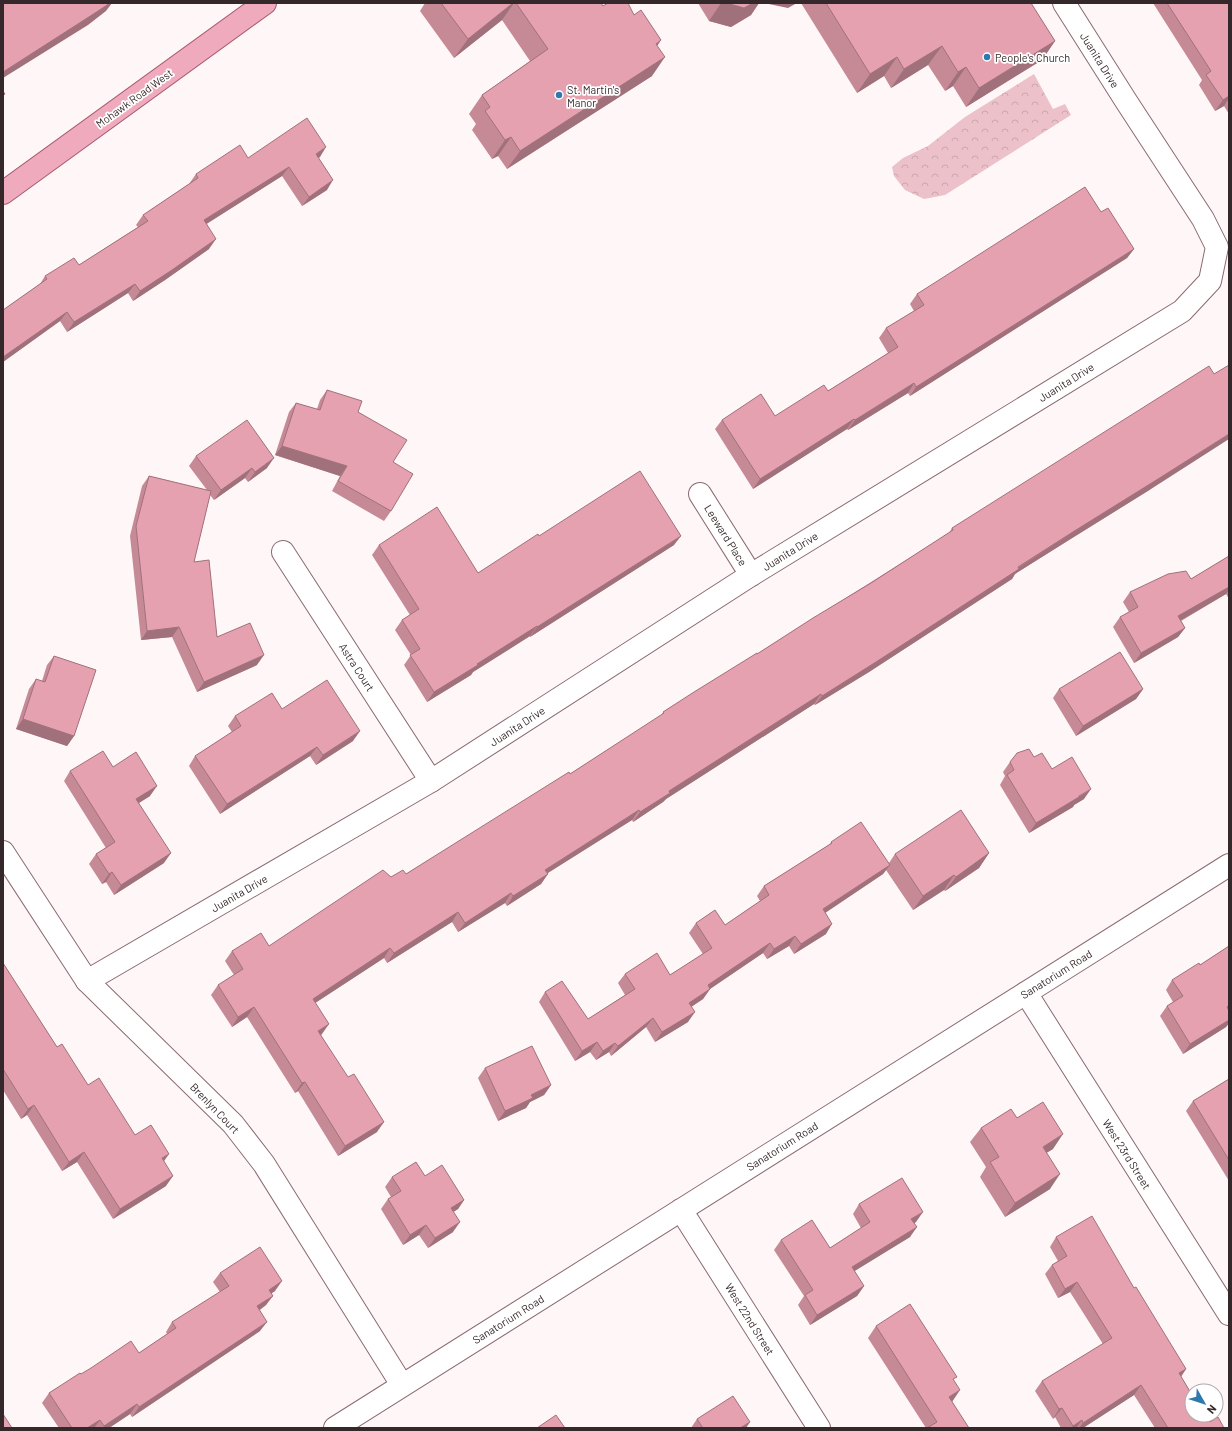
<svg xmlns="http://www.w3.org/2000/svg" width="1232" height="1431" viewBox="0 0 1232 1431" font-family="Barlow,sans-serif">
<defs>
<pattern id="park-crowns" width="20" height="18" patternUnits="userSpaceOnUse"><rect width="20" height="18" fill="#ecc1c9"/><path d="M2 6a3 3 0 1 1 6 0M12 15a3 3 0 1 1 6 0" fill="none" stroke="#cba6ad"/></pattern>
</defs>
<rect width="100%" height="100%" fill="#fef6f7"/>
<!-- park -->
<polygon fill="url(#park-crowns)" points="1034,74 1053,109 1065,104 1071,115 945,195 924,199 905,190 894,176 892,167 903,158 928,146 965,117"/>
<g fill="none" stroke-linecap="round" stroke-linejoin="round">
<!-- minor casing -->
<g stroke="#8b6a71" stroke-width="24">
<g id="minor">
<polyline points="700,494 751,575"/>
<polyline points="283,552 431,781"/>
<polyline points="3,852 87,981 233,1124 264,1164 402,1385"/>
<polyline points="87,981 431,781 751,575 1182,311 1210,281 1217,247 1203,219 1126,101 1064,3"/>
<polyline points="1026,993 1229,1314"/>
<polyline points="681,1210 819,1428"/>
<polyline points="335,1428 1229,865"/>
</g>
</g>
<!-- major casing -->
<g stroke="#a7596d" stroke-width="24">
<polyline id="major" points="3,193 265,3"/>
</g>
<!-- minor -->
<use href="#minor" stroke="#fff" stroke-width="22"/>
<!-- major -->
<use href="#major" stroke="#efabbd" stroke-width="22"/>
</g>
<!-- wall -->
<g fill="#c68a97">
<polygon points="425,3 601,3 603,6 634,15 661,40 657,46 652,76 507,169 498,156 492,159 472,130 476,124 469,114 482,95 530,61 502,20 454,58 420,11"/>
<polygon points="698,3 759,3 751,15 731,27 709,21"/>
<polygon points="801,3 1031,3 1055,41 1042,60 966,107 953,86 945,91 928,65 891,88 884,76 857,93"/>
<polygon points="1153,3 1229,3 1229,114 1224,106 1215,111 1199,85 1202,80"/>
<polygon points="320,157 318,158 327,190 302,206 282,176 206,224 209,249 165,280 133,301 128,293 67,332 60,321 3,362 3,310 40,284 45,276 79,265 138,227 136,225 143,215 189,184 196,174 248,158"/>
<polygon points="1101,212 1134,249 1127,258 910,396 908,393 848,430 847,429 753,489 715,429 722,420 775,416 828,391 888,353 879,338 886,328 914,311 910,304 917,294"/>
<polygon points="327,390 358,412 393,462 391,511 384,521 332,491 340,476 275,455 289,412 296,403 317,409 320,400"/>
<polygon points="196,456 267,468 248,482 245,478 214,500 210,495 194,562 217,637 257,665 197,692 172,637 141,640 130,536 142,486 149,476 207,490 189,466"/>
<polygon points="1151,489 1069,540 1015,574 1012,579 869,672 815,705 814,704 666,799 663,802 633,822 632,820 548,873 541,884 507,906 505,903 458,932 452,922 387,963 384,958 315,1003 322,1034 321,1035 377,1132 338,1156 298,1091 295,1093 247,1017 232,1027 211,995 218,985 234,975 225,961 232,951 269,946 391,877 406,874 570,774 662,715 663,712 757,654 949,533 952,528"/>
<polygon points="539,536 674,545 530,637 530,636 473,672 471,675 427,702 404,665 411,655 395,630 402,620 410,615 372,555 379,545 478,573"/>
<polygon points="1229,556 1229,599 1226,594 1181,621 1185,628 1178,637 1134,663 1113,627 1120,617 1129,612 1123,602 1130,592 1191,579"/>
<polygon points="54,656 74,736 67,746 16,729 29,689 36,679 42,681 47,665"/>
<polygon points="1059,689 1143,689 1136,699 1076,736 1053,698"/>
<polygon points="282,709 353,741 316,765 310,756 220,814 189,766 195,756 232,732 228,726 235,716"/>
<polygon points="1034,757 1052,769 1084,799 1074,805 1073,807 1029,833 1000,785 1005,776 1003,772 1010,762"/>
<polygon points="113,767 150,796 139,803 164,863 114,895 106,882 102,884 89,864 96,854 106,848 64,781 70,771"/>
<polygon points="831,842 889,863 895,854 989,853 979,868 945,891 944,890 913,910 886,870 883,874 825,913 826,934 794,954 789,946 767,959 763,953 710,989 703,999 691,1007 688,1022 655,1042 646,1027 611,1056 609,1052 596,1060 590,1052 575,1061 539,1002 545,992 588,1019 625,995 618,983 625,974 670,975 703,954 689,933 696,923 725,925 760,901 757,896 764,886 830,844"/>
<polygon points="1229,946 1229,1023 1226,1027 1183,1054 1160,1016 1167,1006 1173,1002 1166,990 1172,980 1200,965"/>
<polygon points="3,963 57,1047 88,1085 135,1135 164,1162 166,1186 113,1219 77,1162 62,1171 27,1115 21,1119 3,1090"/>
<polygon points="485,1068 551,1085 544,1095 530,1102 526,1108 498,1121 478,1078"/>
<polygon points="1229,1079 1229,1181 1186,1111 1193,1101"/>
<polygon points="1017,1118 1053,1149 1046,1153 1050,1189 1005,1217 980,1177 986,1167 970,1142 981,1128"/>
<polygon points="425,1176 464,1200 458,1209 453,1212 453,1232 428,1248 419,1235 403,1245 381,1209 388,1199 391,1197 385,1187 392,1177"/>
<polygon points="859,1204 916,1222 914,1223 910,1237 854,1271 864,1286 857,1296 810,1325 798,1305 804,1296 774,1250 781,1240 830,1248 861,1228 853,1214"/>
<polygon points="1056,1237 1134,1288 1186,1369 1181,1377 1210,1422 1224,1428 1155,1428 1134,1395 1083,1428 1061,1428 1055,1417 1053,1419 1035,1391 1042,1381 1103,1344 1070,1292 1058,1298 1045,1274 1052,1265 1058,1261 1050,1247"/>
<polygon points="220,1273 275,1291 272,1293 266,1305 260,1310 260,1331 132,1417 130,1414 109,1428 59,1428 42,1403 49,1393 81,1374 139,1353 167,1334 166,1332 172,1322 220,1292 213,1282"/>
<polygon points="876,1326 954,1381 952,1402 969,1428 926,1428 868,1338"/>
<polygon points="697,1419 746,1428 691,1428"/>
</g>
<!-- shaded-wall -->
<g fill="#a1717b">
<polygon points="110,3 112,3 106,11 88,25 3,78 3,72"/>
<polygon points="513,3 514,3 502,20 454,58 468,39"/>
<polygon points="721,3 759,3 751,15 731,27 709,21"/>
<polygon points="764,3 797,3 788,8"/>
<polygon points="661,40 648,59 656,44"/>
<polygon points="1055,41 1042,60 966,107 979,88"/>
<polygon points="942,46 928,65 891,88 904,69"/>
<polygon points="665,57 652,76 507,169 520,151"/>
<polygon points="897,57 884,76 857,93 870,74"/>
<polygon points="966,67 953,86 945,91 958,72"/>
<polygon points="1229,96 1229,98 1224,106 1215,111 1223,100"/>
<polygon points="511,137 498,156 492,159 505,140"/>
<polygon points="326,147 320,157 309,164 316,154"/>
<polygon points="289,167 282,176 197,230 204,220"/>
<polygon points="333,180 327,190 302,206 309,197"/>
<polygon points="216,239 209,249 165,280 133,301 140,291"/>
<polygon points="1134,249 1127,258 910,396 916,387"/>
<polygon points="135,284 128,293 67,332 74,322"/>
<polygon points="67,312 60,321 3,362 3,357"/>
<polygon points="914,383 908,393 848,430 855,420"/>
<polygon points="854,419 847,429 753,489 760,479"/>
<polygon points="1229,434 1229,439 1151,489 1069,540 1015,574 1012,579 869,672 815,705 822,696 1076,530"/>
<polygon points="282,446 347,466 340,476 275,455"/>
<polygon points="274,458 267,468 248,482 255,472"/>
<polygon points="252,468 245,478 214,500 221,490"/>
<polygon points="681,536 674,545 530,637 537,627"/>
<polygon points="1229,587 1229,590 1226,594 1171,626 1178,616"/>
<polygon points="537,626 530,636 473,672 471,675 427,702 434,692 477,664"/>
<polygon points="179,627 172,637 141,640 147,631"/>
<polygon points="1185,628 1178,637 1134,663 1141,653"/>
<polygon points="264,655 257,665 197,692 204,682"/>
<polygon points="1143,689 1136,699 1076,736 1083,726"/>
<polygon points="821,694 814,704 666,799 663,802 633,822 640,812 669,791"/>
<polygon points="23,719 74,736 67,746 16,729"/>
<polygon points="360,731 353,741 316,765 323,755"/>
<polygon points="317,747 310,756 220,814 227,804"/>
<polygon points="157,786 150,796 129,809 136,799"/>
<polygon points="1091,789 1084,799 1074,805 1073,807 1029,833 1036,823"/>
<polygon points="639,810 632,820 538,879 545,870"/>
<polygon points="171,853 164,863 114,895 121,885"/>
<polygon points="989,853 979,868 945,891 956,877"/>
<polygon points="890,865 883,874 816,919 823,909"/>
<polygon points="112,872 106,882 102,884 109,874"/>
<polygon points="548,874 541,884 507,906 513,896"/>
<polygon points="954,875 944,890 913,910 923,896"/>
<polygon points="511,893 505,903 458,932 465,923"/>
<polygon points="458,912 452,922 387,963 394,953"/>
<polygon points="832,924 826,934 794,954 801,944"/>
<polygon points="795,936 789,946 767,959 774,949"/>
<polygon points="770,943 763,953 701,995 708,985"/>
<polygon points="390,948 384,958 306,1009 313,999"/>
<polygon points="710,989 703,999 682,1013 689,1003"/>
<polygon points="254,1007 247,1017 232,1027 238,1017"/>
<polygon points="695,1012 688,1022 655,1042 662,1032"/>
<polygon points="653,1018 646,1027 611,1056 618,1046"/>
<polygon points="1229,1020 1229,1023 1226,1027 1183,1054 1190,1044"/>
<polygon points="329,1024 322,1034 311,1041 318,1031"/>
<polygon points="597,1042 590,1052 575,1061 582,1051"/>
<polygon points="615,1043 609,1052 596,1060 603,1051"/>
<polygon points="305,1082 298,1091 295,1093 302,1083"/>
<polygon points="551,1085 544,1095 530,1102 526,1108 498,1121 505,1111 531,1095"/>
<polygon points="34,1105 27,1115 21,1119 28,1109"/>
<polygon points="384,1122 377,1132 338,1156 345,1146"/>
<polygon points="1063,1134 1053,1149 1033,1161 1043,1147"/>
<polygon points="84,1152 77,1162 62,1171 69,1162"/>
<polygon points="169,1154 162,1164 162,1158"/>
<polygon points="1060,1174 1050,1189 1005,1217 1015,1203"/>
<polygon points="173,1176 166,1186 113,1219 120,1209"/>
<polygon points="464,1200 458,1209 444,1218 451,1208"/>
<polygon points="923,1212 916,1222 904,1229 911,1219"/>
<polygon points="460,1222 453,1232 428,1248 435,1238"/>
<polygon points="426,1225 419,1235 403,1245 410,1235"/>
<polygon points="917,1227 910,1237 845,1277 852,1267"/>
<polygon points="282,1281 275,1291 262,1299 269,1290"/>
<polygon points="1077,1282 1070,1292 1058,1298 1065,1289"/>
<polygon points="864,1286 857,1296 810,1325 817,1315"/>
<polygon points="273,1296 266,1305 250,1316 257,1306"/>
<polygon points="267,1322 260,1331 132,1417 139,1407"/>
<polygon points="1186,1369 1179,1379 1179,1373"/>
<polygon points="1141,1385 1134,1395 1083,1428 1079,1428 1083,1423"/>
<polygon points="960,1390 952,1402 949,1397"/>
<polygon points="137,1404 130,1414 109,1428 103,1428 104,1426"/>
<polygon points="1062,1408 1055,1417 1053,1419 1059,1409"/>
<polygon points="100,1420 94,1428 87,1428"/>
<polygon points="1082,1420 1076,1428 1071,1428 1073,1426"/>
<polygon points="750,1422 746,1428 740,1428"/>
</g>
<!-- building -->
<g fill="#e6a1b0" stroke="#a1717b">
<polygon points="3,3 110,3 95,13 3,72"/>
<polygon points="441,3 513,3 468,39"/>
<polygon points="516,3 601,3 603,6 608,3 628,3 634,15 641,10 661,40 656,44 665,57 520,151 511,137 505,140 485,111 490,107 482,95 548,49"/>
<polygon points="726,3 753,3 744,8"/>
<polygon points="826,3 1031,3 1055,41 979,88 966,67 958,72 942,46 904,69 897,57 870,74"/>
<polygon points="1167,3 1229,3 1229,96 1223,100 1206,75 1211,71"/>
<polygon points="3,91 5,94 3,96"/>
<polygon points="307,118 326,147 316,154 333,180 309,197 289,167 204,220 216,239 172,270 140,291 135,284 74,322 67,312 3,357 3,310 47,279 45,276 74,258 79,265 148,221 143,215 198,178 196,174 240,145 248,158"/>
<polygon points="1085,187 1101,212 1108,208 1134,249 916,387 914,383 855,420 854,419 760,479 722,420 761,394 775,416 824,385 828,391 898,347 886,328 924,305 917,294"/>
<polygon points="1229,365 1229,434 1158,479 1076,530 1018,567 1019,569 876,662 822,696 821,694 669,791 670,793 640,812 639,810 545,870 548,874 513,896 511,893 465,923 458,912 394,953 390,948 313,999 329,1024 318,1031 348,1077 354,1074 384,1122 345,1146 305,1082 302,1083 254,1007 238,1017 218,985 243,969 232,951 261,933 269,946 383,870 391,877 403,870 406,874 569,772 570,774 664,713 663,712 694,692 757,653 757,654 813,618 871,583 953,530 952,528 1209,366 1214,374"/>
<polygon points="327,390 362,401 358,412 407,440 393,462 413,474 391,511 338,481 347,466 282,446 296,403 320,410"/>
<polygon points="247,420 274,458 255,472 252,468 221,490 196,456"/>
<polygon points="640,471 681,536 537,627 537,626 477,664 478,665 434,692 410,655 420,649 402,620 419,609 379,545 437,507 478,573 538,534 539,536"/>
<polygon points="149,476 211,491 194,562 209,560 217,637 250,623 264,655 204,682 179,627 147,631 136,526"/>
<polygon points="1229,556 1229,587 1178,616 1185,628 1141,653 1120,617 1138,607 1130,592 1168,574 1186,571 1191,579"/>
<polygon points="1120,652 1143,689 1083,726 1059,689"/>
<polygon points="54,656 96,670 74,736 23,719 36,679 45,682"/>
<polygon points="327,680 360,731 323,755 317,747 227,804 195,756 241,726 235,716 272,693 282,709"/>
<polygon points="1029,749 1034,757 1042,753 1052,769 1072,757 1091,789 1079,796 1079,797 1036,823 1007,775 1014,770 1010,762 1017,753"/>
<polygon points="103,751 113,767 136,752 157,786 136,799 171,853 121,885 112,872 109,874 96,854 115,842 70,771"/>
<polygon points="961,810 989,853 956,877 954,875 923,896 895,854"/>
<polygon points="861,822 890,865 823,909 832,924 801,944 795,936 774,949 770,943 708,985 710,989 689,1003 695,1012 662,1032 653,1018 618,1046 615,1043 603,1051 597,1042 582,1051 545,992 562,981 588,1019 635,989 625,974 657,953 670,975 712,948 696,923 715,910 725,925 769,895 764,886 832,843 831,842"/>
<polygon points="1229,946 1229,1005 1227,1007 1229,1011 1229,1020 1190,1044 1167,1006 1183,996 1172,980 1199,963 1200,965"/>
<polygon points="3,963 57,1047 62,1044 88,1085 99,1078 135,1135 151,1125 169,1154 162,1158 173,1176 120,1209 84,1152 69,1162 34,1105 28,1109 3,1069"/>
<polygon points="532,1046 551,1085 531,1095 533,1098 505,1111 485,1068"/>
<polygon points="1229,1079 1229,1160 1193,1101"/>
<polygon points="1043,1102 1063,1134 1043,1147 1060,1174 1015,1203 990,1162 999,1157 981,1128 1011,1109 1017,1118"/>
<polygon points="416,1162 425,1176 442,1165 464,1200 451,1208 460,1222 435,1238 426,1225 410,1235 388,1199 401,1191 392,1177"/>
<polygon points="902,1178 923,1212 911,1219 917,1227 852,1267 864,1286 817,1315 805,1295 813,1290 781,1240 812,1220 830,1248 870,1222 859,1204"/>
<polygon points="1092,1216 1134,1288 1136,1287 1186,1369 1179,1373 1192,1395 1192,1415 1205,1415 1210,1422 1218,1417 1224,1428 1168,1428 1141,1385 1083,1423 1082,1420 1073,1426 1062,1408 1059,1409 1042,1381 1112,1338 1077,1282 1065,1289 1052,1265 1067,1256 1056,1237"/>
<polygon points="260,1247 282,1281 269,1290 273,1296 257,1306 267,1322 139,1407 137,1404 104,1426 100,1420 87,1428 72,1428 49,1393 80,1373 81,1374 91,1368 131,1341 139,1353 176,1328 172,1322 229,1286 220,1273"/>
<polygon points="910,1304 957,1377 953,1379 960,1390 949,1397 969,1428 927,1428 937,1422 876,1326"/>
<polygon points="733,1396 750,1422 740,1428 703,1428 697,1419"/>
<polygon points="3,1414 12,1428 3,1428"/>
<polygon points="556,1415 565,1428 537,1428"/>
</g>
<!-- markers -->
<g fill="#3079ad" stroke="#fff" stroke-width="1.5">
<circle cx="987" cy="57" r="4"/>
<circle cx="559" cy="95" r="4"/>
</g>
<g text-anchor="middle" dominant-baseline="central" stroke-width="3.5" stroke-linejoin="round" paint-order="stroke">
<!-- poi labels -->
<g font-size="11" fill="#35282a" stroke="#fff" text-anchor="start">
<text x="995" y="57">People's Church</text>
<text x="567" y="89">St. Martin's<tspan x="567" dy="13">Manor</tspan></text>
</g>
<!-- street labels -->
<g font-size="11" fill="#35282a" stroke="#fff">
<text transform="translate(1100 60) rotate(58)">Juanita Drive</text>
<text transform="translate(134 98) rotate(-36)">Mohawk Road West</text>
<text transform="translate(1066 382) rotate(-32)">Juanita Drive</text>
<text transform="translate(726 535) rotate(58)">Leeward Place</text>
<text transform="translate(790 551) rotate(-32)">Juanita Drive</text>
<text transform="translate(357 667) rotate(57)">Astra Court</text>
<text transform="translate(517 726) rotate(-33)">Juanita Drive</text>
<text transform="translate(239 893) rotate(-30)">Juanita Drive</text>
<text transform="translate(1056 974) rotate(-32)">Sanatorium Road</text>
<text transform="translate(215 1108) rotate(46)">Brenlyn Court</text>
<text transform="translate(782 1146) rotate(-32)">Sanatorium Road</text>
<text transform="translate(1127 1154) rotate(58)">West 23rd Street</text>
<text transform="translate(508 1319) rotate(-32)">Sanatorium Road</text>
<text transform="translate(750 1319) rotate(58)">West 22nd Street</text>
</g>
</g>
<!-- border -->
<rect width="1232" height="1431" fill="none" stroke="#35282a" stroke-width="8"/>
<!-- north arrow -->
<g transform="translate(1204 1403) rotate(129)"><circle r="19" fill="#ffffff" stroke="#aea9aa"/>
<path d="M0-3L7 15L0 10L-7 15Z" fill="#3079ad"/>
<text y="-6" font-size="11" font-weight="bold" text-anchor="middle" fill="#35282a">N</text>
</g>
</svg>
